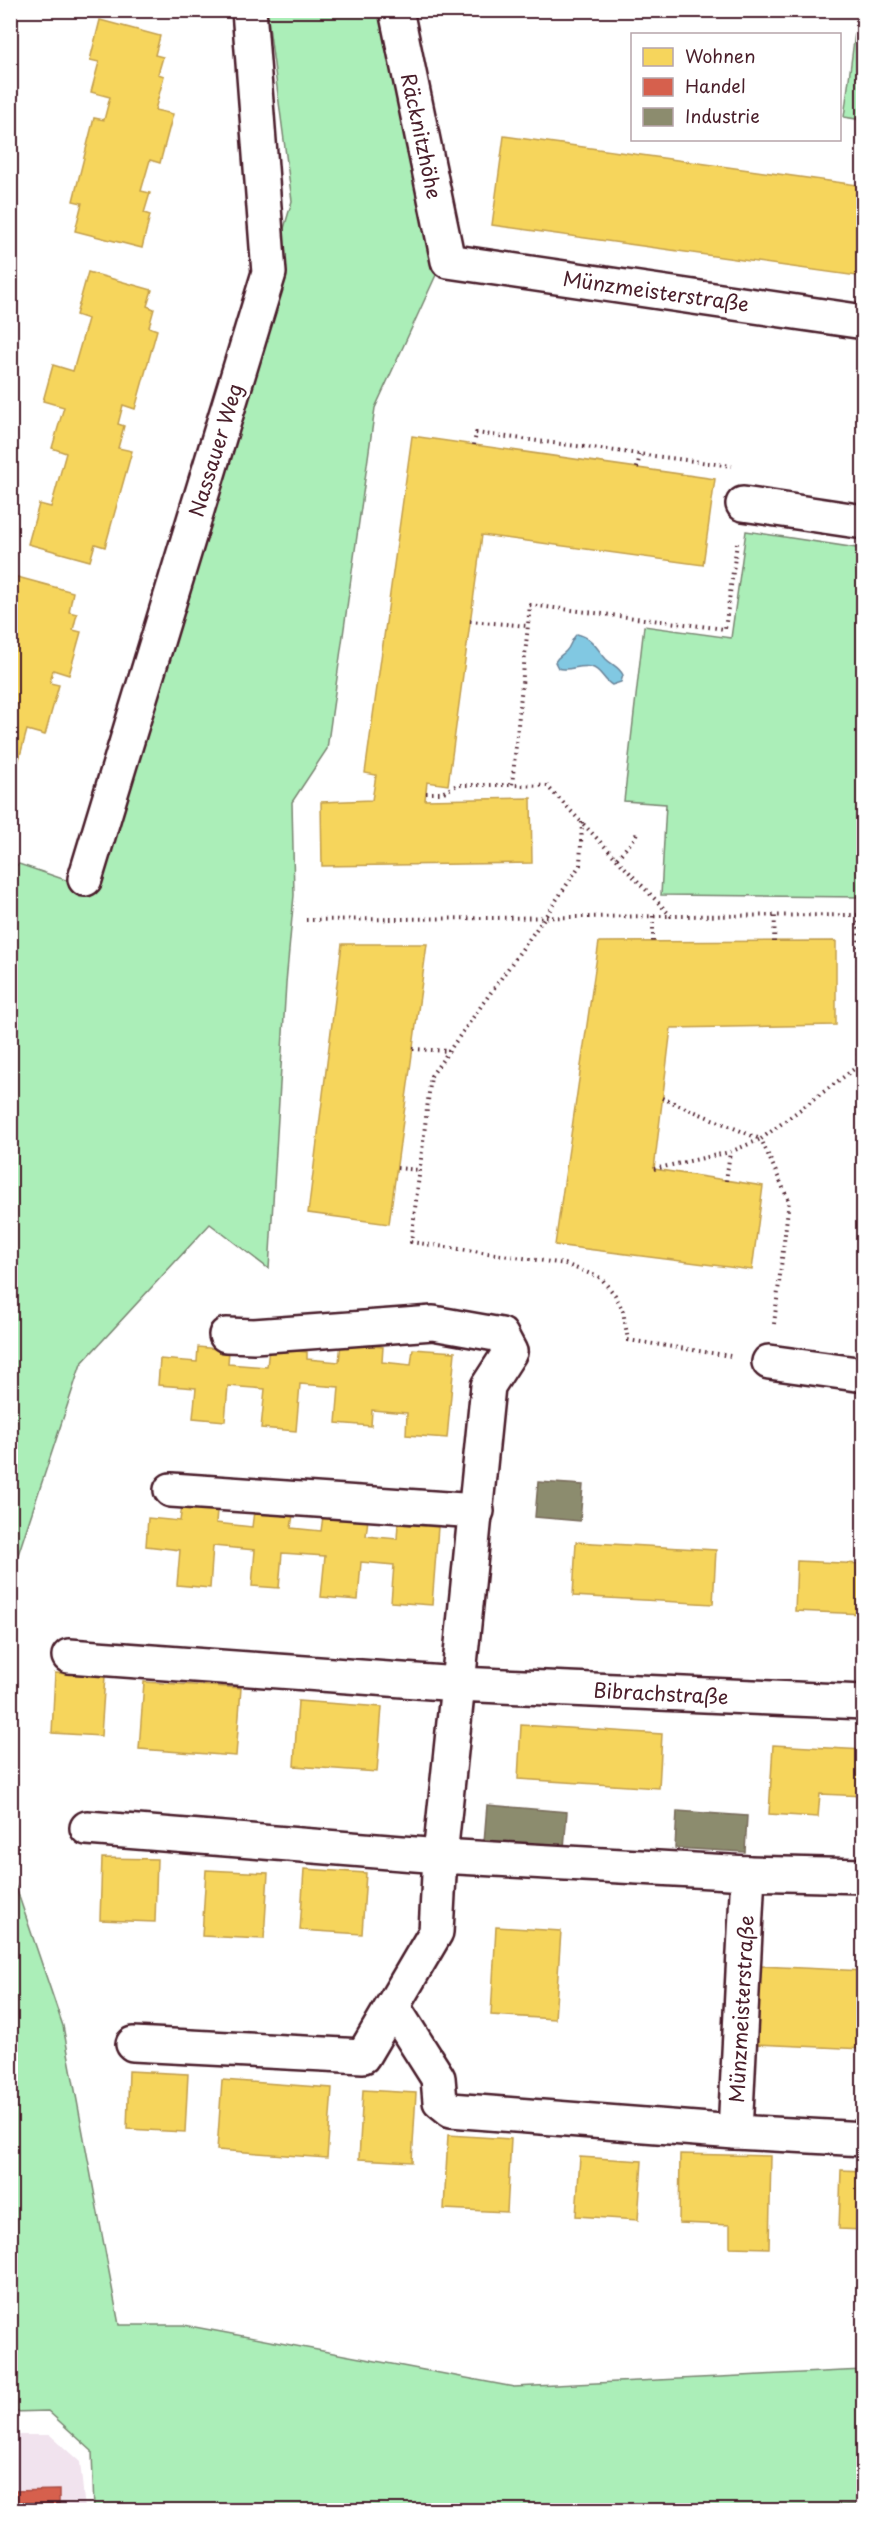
<svg xmlns="http://www.w3.org/2000/svg" width="874" height="2521" viewBox="0 0 874 2521" font-family="'Playpen Sans',sans-serif">
<rect width="100%" height="100%" fill="#fff"/>
<filter id="ink" filterUnits="userSpaceOnUse"><feTurbulence type="fractalNoise" baseFrequency=".0167" numOctaves="2"/><feDisplacementMap in="SourceGraphic" scale="12" xChannelSelector="R" yChannelSelector="G"/><feConvolveMatrix kernelMatrix="1 2 1 2 8 2 1 2 1" color-interpolation-filters="sRGB"/></filter>
<g filter="url(#ink)">
<!-- built -->
<g fill="#f1e3ee">
<polygon points="10,2435 50,2435 80,2462 85,2510 11,2510"/>
<polygon points="863,2504 863,2510 739,2510"/>
</g>
<!-- green -->
<g fill="#abeeb8" stroke="#7a8672" stroke-width="1.5">
<polygon points="267,11 378,11 436,275 375,408 327,749 292,802 294,895 286,983 269,1269 210,1224 81,1364 11,1576 11,868 19,864 92,889 292,201"/>
<polygon points="855,33 863,34 863,120 844,117"/>
<polygon points="746,531 863,549 863,897 661,895 666,804 624,801 644,626 731,638"/>
<polygon points="10,1870 63,2026 119,2325 184,2325 514,2387 863,2370 863,2504 739,2510 94,2510 92,2451 48,2411 11,2412"/>
</g>
<!-- water -->
<path fill="#81c8e2" stroke="#6b8499" stroke-width="1.5" d="M 577,634 C 593,638 596,648 606,659 C 612,665 619,667 623,675 L 621,682 L 612,685 C 603,680 601,669 591,667 C 579,664 569,672 558,668 L 555,662 C 558,656 561,656 566,651 C 571,646 571,639 577,634 Z"/>
<!-- homes -->
<g fill="#f6d55c" stroke="#c29e4d" stroke-width="1.5">
<polygon points="100,20 160,36 155,55 163,57 158,74 164,76 155,110 173,114 160,163 150,160 141,191 150,193 144,213 150,215 142,248 75,231 82,203 73,201 94,118 104,120 110,97 91,92 99,62 90,60"/>
<polygon points="504,136 864,186 864,277 492,225"/>
<polygon points="88,272 152,290 147,306 154,309 149,327 157,330 135,409 123,405 118,424 124,426 118,448 132,451 105,547 95,544 90,561 28,544 39,504 51,507 66,453 52,448 64,407 43,401 53,365 73,371 88,319 76,315"/>
<polygon points="412,436 715,479 703,565 482,535 448,785 427,782 425,800 531,798 532,863 322,866 321,802 372,800 376,775 365,773"/>
<polygon points="10,575 73,592 69,612 77,614 73,630 81,632 69,675 53,670 50,683 59,685 45,735 27,730 14,778 10,777"/>
<polygon points="836,941 836,1025 671,1028 654,1169 763,1186 752,1270 555,1245 599,942"/>
<polygon points="342,944 427,944 389,1224 308,1213"/>
<polygon points="341,1343 383,1347 382,1362 411,1365 413,1349 455,1352 447,1438 406,1435 407,1413 372,1410 371,1426 336,1423 339,1387 300,1384 296,1431 261,1428 265,1389 228,1386 225,1421 193,1418 196,1388 158,1385 160,1359 197,1362 198,1347 229,1350 228,1364 267,1367 269,1348 307,1352 307,1359 339,1362"/>
<polygon points="182,1506 217,1510 216,1523 252,1527 254,1511 293,1515 291,1528 321,1531 323,1516 368,1519 366,1536 397,1539 398,1524 438,1527 432,1605 391,1602 394,1565 361,1562 358,1600 321,1597 325,1556 282,1553 279,1588 252,1586 255,1550 213,1546 210,1588 177,1585 180,1550 146,1546 148,1518 180,1521"/>
<polygon points="576,1542 716,1550 713,1604 573,1596"/>
<polygon points="797,1561 864,1564 864,1614 795,1611"/>
<polygon points="55,1673 105,1676 101,1736 52,1733"/>
<polygon points="144,1682 241,1688 236,1756 139,1749"/>
<polygon points="298,1701 382,1707 377,1772 294,1766"/>
<polygon points="521,1725 662,1734 659,1788 518,1779"/>
<polygon points="773,1745 864,1750 864,1796 820,1794 818,1817 769,1814"/>
<polygon points="102,1858 157,1859 155,1922 100,1920"/>
<polygon points="304,1869 366,1873 362,1934 300,1930"/>
<polygon points="206,1870 268,1873 264,1939 202,1936"/>
<polygon points="496,1927 561,1931 555,2019 491,2015"/>
<polygon points="760,1966 864,1971 864,2049 755,2044"/>
<polygon points="129,2071 188,2074 185,2132 127,2129"/>
<polygon points="222,2080 332,2088 327,2158 217,2150"/>
<polygon points="363,2090 416,2093 412,2162 359,2159"/>
<polygon points="448,2135 511,2139 507,2212 444,2209"/>
<polygon points="680,2154 771,2156 769,2248 730,2247 730,2225 679,2223"/>
<polygon points="580,2157 642,2161 638,2220 576,2216"/>
<polygon points="841,2170 864,2171 864,2230 839,2229"/>
</g>
<!-- shops -->
<polygon fill="#d6604d" stroke="#ac4c43" stroke-width="1.5" points="59,2490 59,2510 10,2510 10,2491"/>
<!-- industry -->
<g fill="#8c8c6e" stroke="#786b5a" stroke-width="1.5">
<polygon points="538,1482 583,1485 580,1521 535,1517"/>
<polygon points="487,1805 567,1812 564,1848 484,1842"/>
<polygon points="677,1811 747,1816 745,1852 675,1848"/>
</g>
<g fill="none" stroke-linecap="round" stroke-linejoin="round">
<!-- minor casing -->
<g stroke="#4a1f2b" stroke-width="38">
<g id="minor">
<polyline points="396,10 448,261 864,322"/>
<polyline points="743,504 864,522"/>
<polyline points="85,879 269,273 249,10"/>
<polyline points="769,1362 864,1375"/>
<polyline points="171,1490 477,1511"/>
<polyline points="69,1656 458,1684 488,1386 510,1352 501,1335 433,1323 254,1336 226,1335"/>
<polyline points="87,1828 440,1856 748,1873"/>
<polyline points="864,1876 748,1873 735,2132 864,2139"/>
<polyline points="393,2007 438,2078 440,2101 451,2110 735,2132"/>
<polyline points="133,2044 363,2056 436,1932 440,1856 458,1684 864,1702"/>
</g>
</g>
<!-- path -->
<g stroke="#4a1f2b" stroke-width="4" stroke-dasharray="1.5 4.5" stroke-linecap="butt">
<polyline points="474,445 476,433 732,466"/>
<polyline points="637,468 640,454"/>
<polyline points="737,543 725,629 530,605 512,785 547,786 671,916 864,915"/>
<polyline points="470,621 528,626"/>
<polyline points="426,793 442,793 457,785 512,785"/>
<polyline points="582,822 580,865 545,917 431,1076 411,1242 565,1264 601,1278 615,1295 623,1311 628,1340 731,1356"/>
<polyline points="617,858 635,838 637,832"/>
<polyline points="653,916 653,942"/>
<polyline points="306,920 670,916"/>
<polyline points="774,942 775,915"/>
<polyline points="413,1049 448,1051"/>
<polyline points="662,1098 760,1139"/>
<polyline points="397,1168 419,1170"/>
<polyline points="654,1169 730,1152 761,1139"/>
<polyline points="726,1181 730,1152"/>
<polyline points="774,1324 789,1201 761,1139 858,1066 859,915"/>
</g>
<!-- minor -->
<use href="#minor" stroke="#fff" stroke-width="33"/>
</g>
</g>
<g text-anchor="middle" dominant-baseline="central" stroke-width="6" stroke-linejoin="round" paint-order="stroke">
<!-- street labels -->
<g font-size="20" fill="#4a1f2b" stroke="#fff">
<text transform="translate(422 136) rotate(78)">Räcknitzhöhe</text>
<text transform="translate(656 291) rotate(8)">Münzmeisterstraße</text>
<text transform="translate(215 450) rotate(-73)">Nassauer Weg</text>
<text transform="translate(661 1693) rotate(3)">Bibrachstraße</text>
<text transform="translate(741 2009) rotate(-87)">Münzmeisterstraße</text>
</g>
</g>
<!-- margin -->
<rect width="874" height="2521" fill="none" stroke="#fff" stroke-width="36"/>
<rect x="18" y="18" width="838" height="2485" fill="none" stroke="#4a1f2b" stroke-width="2" filter="url(#ink)"/>
<!-- legend -->
<rect x="631" y="33" width="210" height="108" fill="#ffffff" stroke="#b7a5aa" stroke-width="1.5"/>
<rect x="643" y="48" width="30" height="18" fill="#f6d55c" stroke="#b7a5aa" stroke-width="1.5"/>
<text x="685" y="63" font-size="18" fill="#4a1f2b">Wohnen</text>
<rect x="643" y="78" width="30" height="18" fill="#d6604d" stroke="#b7a5aa" stroke-width="1.5"/>
<text x="685" y="93" font-size="18" fill="#4a1f2b">Handel</text>
<rect x="643" y="108" width="30" height="18" fill="#8c8c6e" stroke="#b7a5aa" stroke-width="1.5"/>
<text x="685" y="123" font-size="18" fill="#4a1f2b">Industrie</text>
</svg>
